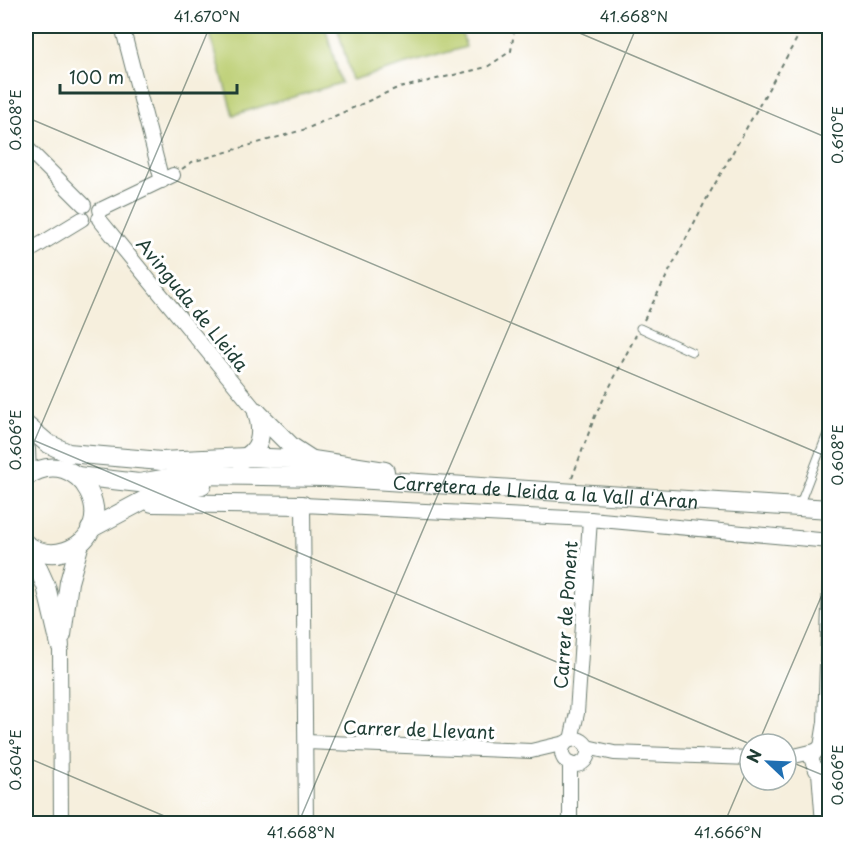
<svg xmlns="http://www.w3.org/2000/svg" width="855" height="849" viewBox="0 0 855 849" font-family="'Playpen Sans',sans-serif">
<rect width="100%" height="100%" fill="#fff"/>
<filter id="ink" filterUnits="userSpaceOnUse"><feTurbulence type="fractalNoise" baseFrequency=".0167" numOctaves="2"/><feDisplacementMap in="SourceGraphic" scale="12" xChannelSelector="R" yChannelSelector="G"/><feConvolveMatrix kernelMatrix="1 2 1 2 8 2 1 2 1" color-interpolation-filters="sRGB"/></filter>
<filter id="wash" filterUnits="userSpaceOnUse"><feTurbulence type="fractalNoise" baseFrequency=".008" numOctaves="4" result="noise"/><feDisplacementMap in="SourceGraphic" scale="24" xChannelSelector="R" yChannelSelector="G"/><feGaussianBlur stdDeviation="1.35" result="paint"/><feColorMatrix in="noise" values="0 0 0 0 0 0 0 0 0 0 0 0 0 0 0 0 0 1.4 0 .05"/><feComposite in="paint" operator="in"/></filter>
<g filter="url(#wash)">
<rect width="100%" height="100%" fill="#f6efdd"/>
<!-- green -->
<g fill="#bbce71" stroke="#6d8652" stroke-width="1.5">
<polygon points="208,26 325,26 341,83 233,115"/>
<polygon points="337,26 460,26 466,47 352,80"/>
</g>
</g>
<g filter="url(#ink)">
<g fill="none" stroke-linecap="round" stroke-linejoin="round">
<!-- lane casing -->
<g stroke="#6a7b6f" stroke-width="9">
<g id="lane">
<polyline points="640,328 692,352"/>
<polyline points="799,506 828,431"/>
</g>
</g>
<!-- street casing -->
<g stroke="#6a7b6f" stroke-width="16">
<g id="street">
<polyline points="122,26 162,181"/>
<polyline points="26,147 84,205"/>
<polyline points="100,210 173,175"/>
<polyline points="99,219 257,412"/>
<polyline points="26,253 82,219"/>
<polyline points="60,645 61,824"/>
<circle cx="575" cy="752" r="13"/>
<polyline points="571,740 577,713 590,519"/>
<polyline points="306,742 531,751 565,743"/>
<polyline points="587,747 614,753 750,758"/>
<polyline points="821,747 825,722 830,579"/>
<polyline points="830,748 818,749 811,758 816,770 830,772"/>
<polyline points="786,758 815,751"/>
<polyline points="570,764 570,824"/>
<polyline points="819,772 823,824"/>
<polyline points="306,824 303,505 590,519 830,541"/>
</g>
</g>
<!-- secondary casing -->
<g stroke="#6a7b6f" stroke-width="20">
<g id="secondary">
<polyline points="257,412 292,447 312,460"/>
<polyline points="26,425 47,443 68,453 161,461 246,457 313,460 385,471"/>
<polyline points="26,449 27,476"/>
<path d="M 240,460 C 262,451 263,433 257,412"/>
<path id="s1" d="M 77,476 L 139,483 L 187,475 L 325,477 L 830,509"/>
<path d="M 26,477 C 81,438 126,531 65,551 C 51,556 37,552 26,544"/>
<polyline points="152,503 303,505"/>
<polyline points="90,529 148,498 202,485"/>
<polyline points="28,546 46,586 60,645"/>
<polyline points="62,635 69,582 80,543"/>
</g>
</g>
<!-- path -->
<g stroke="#6a7b6f" stroke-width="2" stroke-dasharray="4.5 4.5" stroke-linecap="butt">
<polyline points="182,169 192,162 306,129 395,89 487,67 511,51 515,26"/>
<polyline points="644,320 707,198 804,26"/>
<polyline points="572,478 595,416 636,335"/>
</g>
<!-- lane -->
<use href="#lane" stroke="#fff" stroke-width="7"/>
<!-- street -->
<use href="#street" stroke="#fff" stroke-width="14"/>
<!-- secondary -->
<use href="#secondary" stroke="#fff" stroke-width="18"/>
</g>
</g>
<!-- ticks -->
<path fill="none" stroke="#1f3d34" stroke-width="1.5" stroke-opacity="0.45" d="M 563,26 L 830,139M 26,117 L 830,458M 26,437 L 750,744M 26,461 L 210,26M 758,744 L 830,576M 26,757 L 183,824M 786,760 L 830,778M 298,824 L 637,26M 724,824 L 750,763"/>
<g text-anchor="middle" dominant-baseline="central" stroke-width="6" stroke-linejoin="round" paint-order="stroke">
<!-- street labels -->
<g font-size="18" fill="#1f3d34" stroke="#fff">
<text transform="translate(193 304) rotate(51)">Avinguda de Lleida</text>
<text stroke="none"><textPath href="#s1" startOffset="470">Carretera de Lleida a la Vall d'Aran</textPath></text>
<text transform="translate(565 615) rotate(-86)">Carrer de Ponent</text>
<text transform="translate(419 729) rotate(2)">Carrer de Llevant</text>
</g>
</g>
<!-- margin -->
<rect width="855" height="849" fill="none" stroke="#fff" stroke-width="66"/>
<!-- north arrow -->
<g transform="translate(768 762) rotate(293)"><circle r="28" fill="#ffffff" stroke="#a5b1ae" stroke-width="1.5"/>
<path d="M0-4.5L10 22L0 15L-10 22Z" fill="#1f6fb2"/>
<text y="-9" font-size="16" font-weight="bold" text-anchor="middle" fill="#1f3d34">N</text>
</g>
<!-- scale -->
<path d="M60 84v9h177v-9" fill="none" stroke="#1f3d34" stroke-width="3"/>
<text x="69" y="84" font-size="18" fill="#1f3d34" stroke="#ffffff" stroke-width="4.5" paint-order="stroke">100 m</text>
<rect x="33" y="33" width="789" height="783" fill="none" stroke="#1f3d34" stroke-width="2"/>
<g font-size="15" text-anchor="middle" fill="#1f3d34">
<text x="207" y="22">41.670°N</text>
<text x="634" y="22">41.668°N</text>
<text transform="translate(16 120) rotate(-90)" y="5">0.608°E</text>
<text transform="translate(838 135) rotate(-90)" y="5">0.610°E</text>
<text transform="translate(16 440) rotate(-90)" y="5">0.606°E</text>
<text transform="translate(838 455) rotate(-90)" y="5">0.608°E</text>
<text transform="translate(16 760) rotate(-90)" y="5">0.604°E</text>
<text transform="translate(838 775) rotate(-90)" y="5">0.606°E</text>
<text x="301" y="838">41.668°N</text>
<text x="728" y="838">41.666°N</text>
</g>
</svg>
